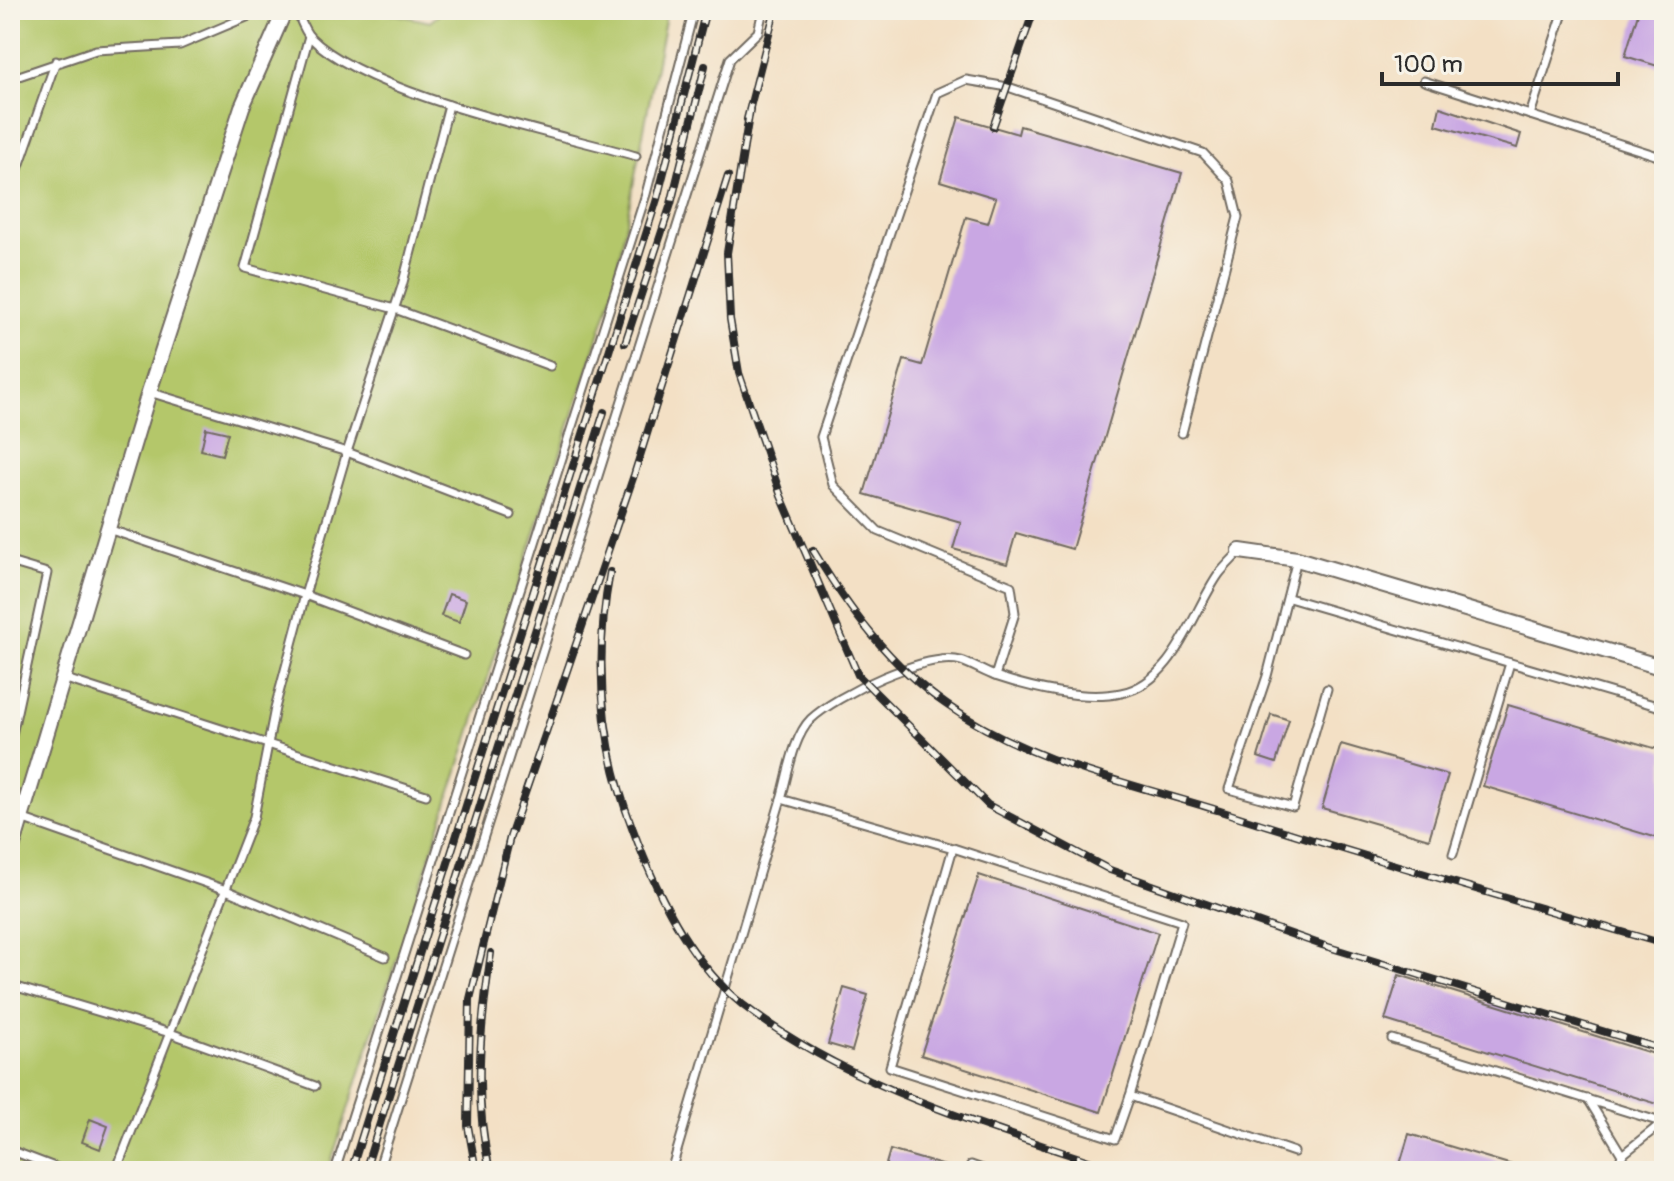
<svg xmlns="http://www.w3.org/2000/svg" width="1674" height="1181" viewBox="0 0 1674 1181" font-family="Pangolin,sans-serif">
<rect width="100%" height="100%" fill="#f7f3e8"/>
<filter id="ink" filterUnits="userSpaceOnUse"><feTurbulence type="fractalNoise" baseFrequency=".0125" numOctaves="2"/><feDisplacementMap in="SourceGraphic" scale="16" xChannelSelector="R" yChannelSelector="G"/><feConvolveMatrix kernelMatrix="1 2 1 2 8 2 1 2 1" color-interpolation-filters="sRGB"/></filter>
<filter id="wash" filterUnits="userSpaceOnUse"><feTurbulence type="fractalNoise" baseFrequency=".006" numOctaves="4" result="noise"/><feDisplacementMap in="SourceGraphic" scale="32" xChannelSelector="R" yChannelSelector="G"/><feGaussianBlur stdDeviation="1.8" result="paint"/><feColorMatrix in="noise" values="0 0 0 0 0 0 0 0 0 0 0 0 0 0 0 0 0 1.4 0 .05"/><feComposite in="paint" operator="in"/></filter>
<g filter="url(#wash)">
<rect width="100%" height="100%" fill="#f3e0c5"/>
<!-- green -->
<polygon fill="#b4c76b" stroke="#70794b" stroke-width="2" points="10,10 377,10 430,22 444,10 667,10 612,295 328,1171 10,1171"/>
<g id="blocks">
<!-- building -->
<g fill="#c9a7e3">
<polygon points="1639,10 1664,10 1664,68 1625,56"/>
<polygon points="1440,107 1521,134 1517,148 1436,125"/>
<polygon points="959,117 1018,134 1020,126 1182,173 1072,549 1016,533 1007,564 953,549 961,522 864,494 904,360 922,365 966,217 988,223 996,198 940,181"/>
<polygon points="206,428 228,433 222,455 201,450"/>
<polygon points="449,594 466,600 459,622 441,616"/>
<polygon points="1508,705 1664,751 1664,840 1483,786"/>
<polygon points="1271,714 1289,720 1276,763 1258,757"/>
<polygon points="1341,744 1448,775 1429,839 1322,808"/>
<polygon points="979,875 1158,933 1101,1112 921,1055"/>
<polygon points="1399,975 1664,1057 1664,1106 1385,1020"/>
<polygon points="844,988 868,995 852,1051 828,1044"/>
<polygon points="90,1119 108,1126 100,1149 82,1142"/>
<polygon points="1409,1134 1522,1168 1521,1171 1398,1171"/>
<polygon points="890,1150 949,1167 949,1171 884,1171"/>
</g>
</g>
</g>
<g filter="url(#ink)">
<use href="#blocks" fill-opacity="0" stroke="#716a61" stroke-width="2"/>
<g fill="none" stroke-linecap="round" stroke-linejoin="round">
<!-- lane casing -->
<g stroke="#716a61" stroke-width="11">
<g id="lane">
<path d="M 296,10 C 300,18 304,31 310,37 C 367,95 554,133 636,156"/>
<polyline points="309,36 245,268 395,309 550,366"/>
<polyline points="10,79 96,50 180,45 263,10"/>
<polyline points="1424,81 1664,158"/>
<polyline points="1530,115 1564,10"/>
<polyline points="10,192 56,61"/>
<polyline points="149,392 347,452 511,515"/>
<polyline points="108,529 305,595 464,655"/>
<polyline points="1297,559 1267,676 1229,789 1293,807 1327,689"/>
<polyline points="10,562 47,573 10,744"/>
<polyline points="1289,598 1664,708"/>
<polyline points="995,676 1015,613 1011,586 878,531 833,485 821,437 937,93 966,80 1008,87 1203,153 1229,181 1238,217 1182,433"/>
<polyline points="63,678 426,795"/>
<polyline points="781,799 953,848 890,1067 1115,1139 1130,1096 1294,1152"/>
<polyline points="21,818 226,890 385,957"/>
<polyline points="953,848 1182,922 1130,1096"/>
<polyline points="1453,854 1510,663"/>
<polyline points="10,985 170,1033 315,1086"/>
<polyline points="1392,1039 1664,1123"/>
<polyline points="1588,1099 1622,1155"/>
<polyline points="10,1150 65,1171"/>
<polyline points="116,1171 254,817 275,708 305,595 347,452 402,286 449,105"/>
<polyline points="335,1171 646,194 694,10"/>
<polyline points="378,1171 730,59 758,32 763,10"/>
<path d="M 671,1171 L 781,799 C 788,775 793,737 811,719 C 836,695 928,651 961,661 C 973,665 984,672 995,676 C 1031,688 1084,701 1121,693 C 1175,682 1193,610 1219,574 C 1225,566 1233,559 1240,551"/>
<polyline points="970,1171 971,1165 988,1171"/>
<polyline points="1617,1171 1622,1155 1663,1122"/>
</g>
</g>
<!-- street casing -->
<g stroke="#716a61" stroke-width="18">
<g id="street">
<polyline points="1240,551 1297,559 1664,668"/>
<polyline points="10,855 149,392 242,107 285,10"/>
</g>
</g>
<!-- lane -->
<use href="#lane" stroke="#fff" stroke-width="7"/>
<!-- street -->
<use href="#street" stroke="#fff" stroke-width="14"/>
<!-- rail casing -->
<g stroke="#2b2b2b" stroke-width="8">
<g id="rail">
<polyline points="750,109 727,253 730,319 739,373 781,496 858,675 988,805 1110,870 1322,945 1664,1050"/>
<polyline points="747,119 775,10"/>
<polyline points="993,127 1034,10"/>
<polyline points="625,343 671,204 705,66"/>
<path d="M 813,550 C 848,608 890,666 947,705 C 1026,761 1126,782 1217,810 C 1365,857 1515,901 1664,944"/>
<path d="M 610,572 C 594,659 600,744 632,827 C 655,890 689,962 743,1005 C 852,1089 991,1127 1118,1171"/>
<polyline points="351,1171 657,199 706,10"/>
<polyline points="365,1171 604,412"/>
<polyline points="476,1171 468,1126 470,999 510,837 634,475 728,176"/>
<path d="M 490,1171 C 473,1095 480,1029 491,953"/>
</g>
</g>
<!-- rail -->
<use href="#rail" stroke="#f7f3e8" stroke-width="5" stroke-dasharray="15" stroke-linecap="butt"/>
</g>
</g>
<!-- margin -->
<rect width="1674" height="1181" fill="none" stroke="#f7f3e8" stroke-width="40"/>
<!-- scale -->
<path d="M1382 72v12h236v-12" fill="none" stroke="#2b2b2b" stroke-width="4"/>
<text x="1394" y="72" font-size="24" fill="#2b2b2b" stroke="#f7f3e8" stroke-width="6" paint-order="stroke">100 m</text>
</svg>
